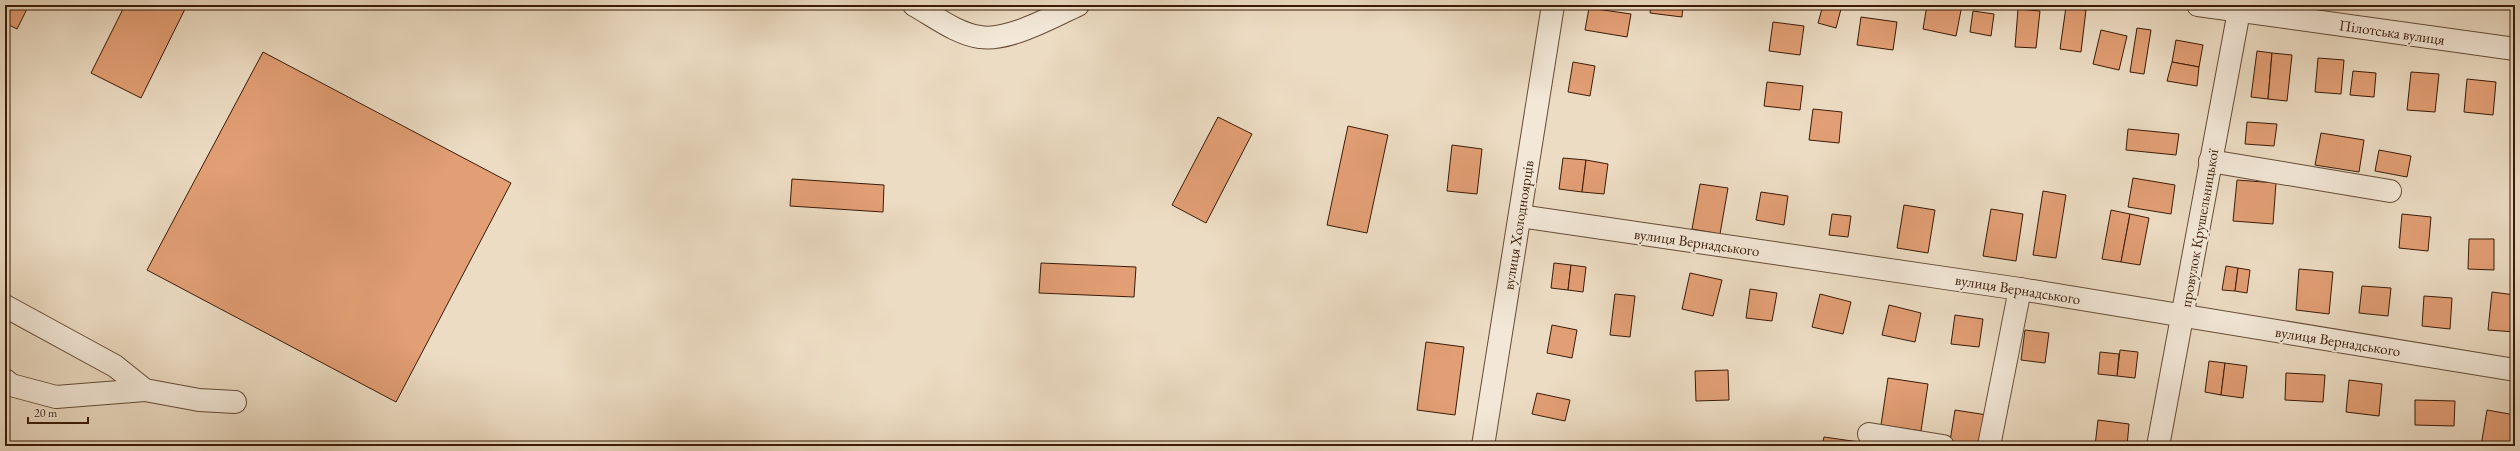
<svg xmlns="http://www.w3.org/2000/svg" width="2520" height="451" viewBox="0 0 2520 451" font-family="'EB Garamond',serif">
<rect width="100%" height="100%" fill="#ecdcc3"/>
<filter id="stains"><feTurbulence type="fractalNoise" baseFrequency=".005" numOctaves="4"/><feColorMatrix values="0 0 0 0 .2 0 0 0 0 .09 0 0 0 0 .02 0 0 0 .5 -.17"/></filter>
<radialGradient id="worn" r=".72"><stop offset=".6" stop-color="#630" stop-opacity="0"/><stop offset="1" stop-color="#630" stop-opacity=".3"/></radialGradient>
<!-- building -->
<g fill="#e29e74" stroke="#3a1b07">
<polygon points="5,5 29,5 17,29 5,23"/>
<polygon points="125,5 187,5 141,98 91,73"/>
<polygon points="1651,5 1683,5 1682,17 1650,13"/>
<polygon points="1745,5 1761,5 1761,8"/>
<polygon points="1823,5 1842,5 1836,28 1818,23"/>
<polygon points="1927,5 1962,5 1956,36 1923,29"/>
<rect x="2384" y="5" width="23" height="3"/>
<polygon points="2066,7 2086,10 2081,52 2060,49"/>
<polygon points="1589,8 1631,14 1627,37 1585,30"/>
<polygon points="2018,9 2040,11 2036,48 2015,47"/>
<polygon points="1973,11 1994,14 1991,36 1970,32"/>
<polygon points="1861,17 1897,22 1893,50 1857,45"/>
<polygon points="1773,22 1804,26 1800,55 1769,51"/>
<polygon points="2137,28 2151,30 2144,74 2130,72"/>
<polygon points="2101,30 2127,36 2119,70 2093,64"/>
<polygon points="2176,40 2203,45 2199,67 2172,62"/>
<polygon points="2257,51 2272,53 2268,99 2251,97"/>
<polygon points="263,52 511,183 396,402 147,270"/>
<polygon points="2272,53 2292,55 2287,101 2268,99"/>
<polygon points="2318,58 2344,60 2341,94 2315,92"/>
<polygon points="1573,62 1595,66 1590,96 1568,92"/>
<polygon points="2172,62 2199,67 2197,86 2167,81"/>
<polygon points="2353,71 2376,73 2374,97 2350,95"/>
<polygon points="2411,72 2439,74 2435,112 2407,110"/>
<polygon points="2467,79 2496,82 2493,115 2464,112"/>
<polygon points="1767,82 1803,86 1800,110 1764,106"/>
<polygon points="1813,109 1842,112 1839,143 1809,140"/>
<polygon points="1218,117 1252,134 1206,223 1172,205"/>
<polygon points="2247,122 2277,124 2274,146 2245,144"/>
<polygon points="1348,126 1388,135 1367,233 1327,225"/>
<polygon points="2128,129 2179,134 2176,155 2126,150"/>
<polygon points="2321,133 2364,140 2359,172 2315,165"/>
<polygon points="1452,145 1482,149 1477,194 1447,191"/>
<polygon points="2379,150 2411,156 2407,177 2375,171"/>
<polygon points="1563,158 1586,160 1582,192 1559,189"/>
<polygon points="1586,160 1608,164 1604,194 1582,192"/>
<polygon points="2133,178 2175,185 2171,214 2128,207"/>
<polygon points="792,179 884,185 883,212 790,206"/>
<polygon points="2237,180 2276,183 2273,224 2233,221"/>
<polygon points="1700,184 1728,188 1720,234 1692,229"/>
<polygon points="2043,191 2066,195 2056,258 2033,255"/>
<polygon points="1761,192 1788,196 1784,225 1756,220"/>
<polygon points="1904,205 1935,210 1928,253 1897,248"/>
<polygon points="1991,209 2023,214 2016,261 1983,256"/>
<polygon points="2111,210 2130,214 2121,262 2102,259"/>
<polygon points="1832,214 1851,216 1848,237 1829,235"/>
<polygon points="2130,214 2149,218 2140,265 2121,262"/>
<polygon points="2402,214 2431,217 2428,251 2399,248"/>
<polygon points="2469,239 2494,239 2494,270 2468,269"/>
<polygon points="1041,263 1136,267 1134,297 1039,293"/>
<polygon points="1554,263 1571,265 1568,290 1551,288"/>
<polygon points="1571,265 1586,267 1583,292 1568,290"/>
<polygon points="2226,266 2238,268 2235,291 2222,290"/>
<polygon points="2238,268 2250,270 2247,293 2235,291"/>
<polygon points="2299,269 2333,272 2329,314 2296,310"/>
<polygon points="1690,273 1722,280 1713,316 1682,309"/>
<polygon points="2362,286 2391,288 2388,316 2359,313"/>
<polygon points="1750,289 1777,293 1772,321 1746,318"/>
<polygon points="2492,292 2515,295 2515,332 2488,330"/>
<polygon points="1615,294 1635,296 1630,337 1610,335"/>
<polygon points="1820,294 1851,302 1843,334 1812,327"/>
<polygon points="2424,296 2452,298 2450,329 2422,326"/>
<polygon points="1889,305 1921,313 1915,342 1882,335"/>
<polygon points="1955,315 1983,319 1979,347 1951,344"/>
<polygon points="1552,325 1577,330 1572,358 1547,353"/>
<polygon points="2025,330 2049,333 2045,363 2021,360"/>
<polygon points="1426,342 1464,347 1455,415 1417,410"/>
<polygon points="2120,350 2138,352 2135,378 2117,376"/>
<polygon points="2100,352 2119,354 2117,376 2098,374"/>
<polygon points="2209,361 2225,363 2221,395 2205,392"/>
<polygon points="2225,363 2247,366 2243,398 2221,395"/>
<polygon points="1728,370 1729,400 1696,401 1695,371"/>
<polygon points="2286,373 2325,375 2323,402 2285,400"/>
<polygon points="1888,378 1928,384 1921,431 1881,425"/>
<polygon points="2349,380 2382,384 2379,416 2346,412"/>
<polygon points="1537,393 1570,400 1565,421 1532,414"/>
<polygon points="2415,400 2455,401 2454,426 2415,425"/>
<polygon points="1955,410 1987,415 1982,446 1950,441"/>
<polygon points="2487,410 2515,415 2511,446 2481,446"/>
<polygon points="2098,420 2129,424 2127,446 2095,446"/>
<polygon points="1824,437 1859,442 1858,446 1822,446"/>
</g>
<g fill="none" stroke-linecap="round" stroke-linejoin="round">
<!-- minor casing -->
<g stroke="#664b36" stroke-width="24">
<g id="minor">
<path d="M 914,5 C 934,16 957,34 980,37 C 1008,42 1053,16 1078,5"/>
<polyline points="2198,5 2515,49"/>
<polyline points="2210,161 2390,191"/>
<polyline points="1520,216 2020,289 2515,370"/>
<polyline points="5,306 115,366 145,390 199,400 235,402"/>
<polyline points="5,380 11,385 56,397 145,390"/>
<polyline points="1869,434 1943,446"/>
<polyline points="1483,446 1553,5"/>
<polyline points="1989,446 2020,289"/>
<polyline points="2158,446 2239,11"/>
</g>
</g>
<!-- minor -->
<use href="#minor" stroke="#f3e8d8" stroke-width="22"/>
</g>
<g text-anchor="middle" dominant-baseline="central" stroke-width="4" stroke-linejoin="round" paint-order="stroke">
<!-- street labels -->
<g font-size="15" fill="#3a1b07" stroke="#f3e8d8">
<text transform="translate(2392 32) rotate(8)">Пілотська вулиця</text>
<text transform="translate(1518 225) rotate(-81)">вулиця Холодноярців</text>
<text transform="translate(2199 228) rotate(-80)">провулок Крушельницької</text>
<text transform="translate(1697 242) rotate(8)">вулиця Вернадського</text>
<text transform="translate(2018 289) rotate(9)">вулиця Вернадського</text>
<text transform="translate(2338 341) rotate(9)">вулиця Вернадського</text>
</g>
</g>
<!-- margin -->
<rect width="2520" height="451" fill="none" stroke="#ecdcc3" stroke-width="20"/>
<rect x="6" y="6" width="2508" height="439" fill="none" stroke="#3a1b07" stroke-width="2"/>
<rect x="10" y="10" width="2500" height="431" fill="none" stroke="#3a1b07"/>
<!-- scale -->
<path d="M28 417v6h60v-6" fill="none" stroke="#3a1b07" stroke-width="2"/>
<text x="34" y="417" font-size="12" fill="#3a1b07" stroke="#f3e8d8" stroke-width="3" paint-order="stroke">20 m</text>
<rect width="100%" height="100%" filter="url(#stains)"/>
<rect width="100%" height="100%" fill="url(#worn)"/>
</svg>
